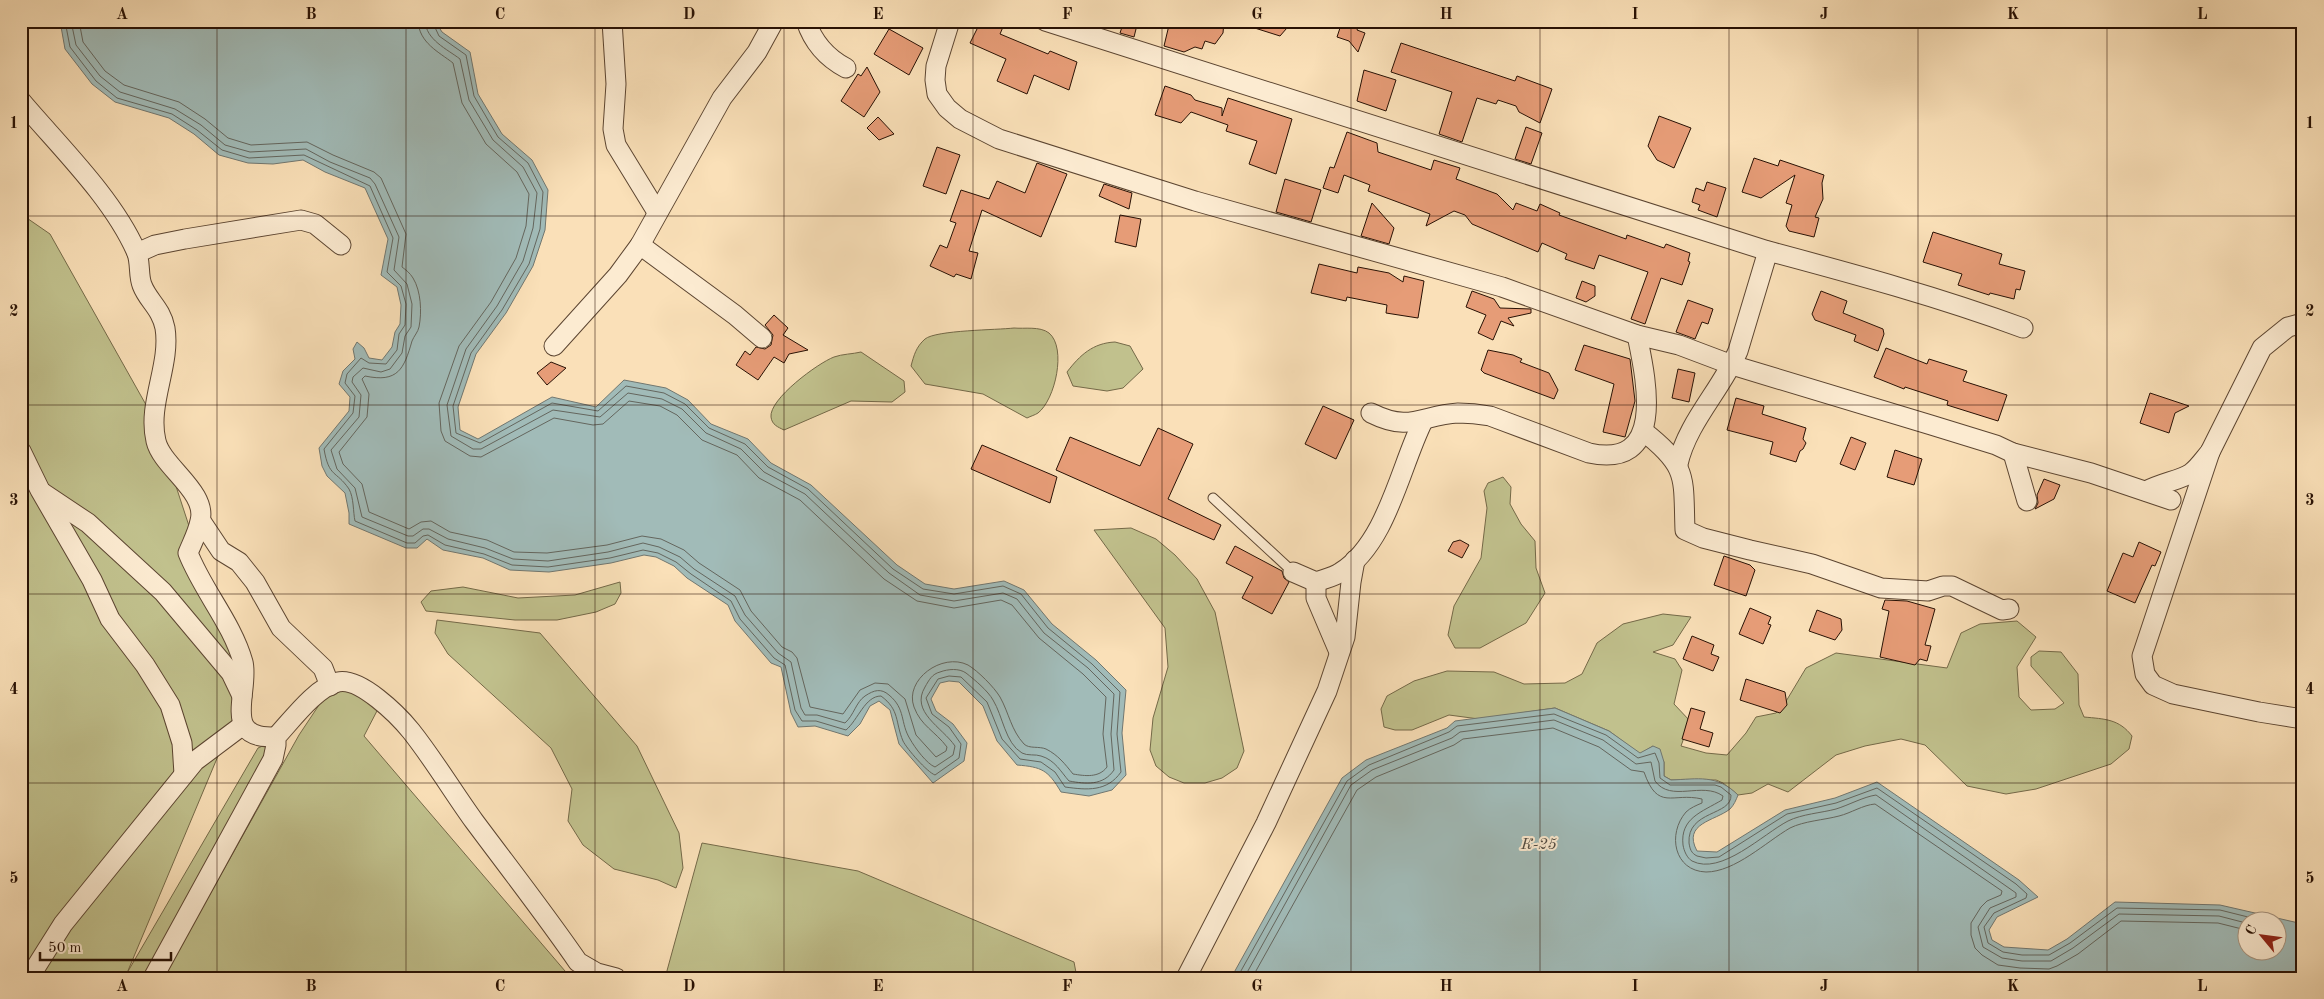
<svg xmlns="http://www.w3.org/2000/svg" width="2324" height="999" viewBox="0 0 2324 999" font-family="'Old Standard TT',serif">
<rect width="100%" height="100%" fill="#fae0b8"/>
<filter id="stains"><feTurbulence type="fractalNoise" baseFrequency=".004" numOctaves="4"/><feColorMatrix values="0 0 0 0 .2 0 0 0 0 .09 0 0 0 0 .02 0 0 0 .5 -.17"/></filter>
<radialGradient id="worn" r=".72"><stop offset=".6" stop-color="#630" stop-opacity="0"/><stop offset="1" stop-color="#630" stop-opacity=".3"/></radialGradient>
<!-- green -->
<g fill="#c1c18d" stroke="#746948">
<polygon points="21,214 50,234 154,419 244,694 127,973 258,748 267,744 274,749 149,978 21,978"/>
<path d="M 1014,328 C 1024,329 1040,326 1049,333 C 1067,348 1055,400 1038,413 C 1035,415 1031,416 1027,418 L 983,394 L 925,384 L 911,366 C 914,355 916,347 925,339 C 936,330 997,330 1014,328 Z"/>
<path d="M 1115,342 L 1130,346 L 1143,369 L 1123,388 L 1107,391 L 1073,386 L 1067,372 C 1080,355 1093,343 1115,342 Z"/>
<path d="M 861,352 L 904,381 L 905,392 L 892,402 L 851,401 L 784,430 C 778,427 772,425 771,417 C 769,399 818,363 834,357 C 842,354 853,354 861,352 Z"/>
<polygon points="1503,477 1511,487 1510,504 1521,524 1535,541 1536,568 1545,593 1526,623 1480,648 1455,648 1448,635 1454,606 1481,558 1487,508 1484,491 1488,483"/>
<polygon points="1131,528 1156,539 1175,555 1197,579 1215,612 1244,751 1237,768 1222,778 1205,783 1184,783 1169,777 1156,766 1150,750 1153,718 1168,667 1165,628 1094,530"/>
<polygon points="620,582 621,593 615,604 596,612 557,620 515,620 426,611 421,602 431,591 463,587 518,598 575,595"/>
<path d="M 1663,614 L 1691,617 L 1673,645 L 1653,652 L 1675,659 L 1682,670 L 1674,704 L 1690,721 L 1681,746 L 1706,753 L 1727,755 L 1746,733 L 1756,717 L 1776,713 L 1785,703 L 1806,668 L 1836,653 L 1947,668 L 1961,633 L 1980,624 L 2017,621 L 2036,637 L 2017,667 L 2019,697 L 2031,710 L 2055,709 L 2064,703 L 2031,666 L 2031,657 L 2039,651 L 2061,652 L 2078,674 L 2079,705 L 2084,717 C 2105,719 2119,719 2132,736 L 2129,749 L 2111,764 L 2036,789 L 2006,794 L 1967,786 L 1925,745 L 1901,739 L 1865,746 L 1836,755 L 1788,792 L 1768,784 L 1752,793 L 1738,795 L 1723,783 L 1716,780 L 1671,780 L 1664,776 L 1664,762 L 1653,746 L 1640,754 L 1609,731 L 1555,708 L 1479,719 L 1449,715 L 1412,730 L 1395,730 L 1384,727 L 1381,709 L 1387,696 L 1414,681 L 1447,671 L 1494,672 L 1524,684 L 1565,683 L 1582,674 L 1597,643 L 1623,624 Z"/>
<polygon points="437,620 540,633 637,746 679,833 683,868 676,888 658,880 614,869 583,845 568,821 572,789 551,748 448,654 435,633"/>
<polygon points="344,687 379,707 364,736 571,978 163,978 299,735 323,699"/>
<polygon points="702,843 858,871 1074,962 1077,978 665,978"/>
</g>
<!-- water -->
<g fill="#a1bbb8" stroke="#717770" fill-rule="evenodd">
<path d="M 60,21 L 435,21 L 442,32 L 470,52 L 478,94 L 502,134 L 532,160 L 548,190 L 545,230 L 533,266 L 506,313 L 476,354 L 458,407 L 460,430 L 478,439 L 552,397 L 596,407 L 624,380 L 666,388 L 688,400 L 711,424 L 748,439 L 771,463 L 811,485 L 897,565 L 925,584 L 954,589 L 1004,581 L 1024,590 L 1052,624 L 1096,660 L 1126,690 L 1122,733 L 1126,775 L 1112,790 L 1089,796 L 1061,792 C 1048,770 1042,767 1017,765 L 997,741 L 983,706 L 959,682 L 949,681 L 940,683 L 931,699 L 936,711 L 953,724 L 967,743 L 964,761 L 933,783 L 899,744 L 890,710 L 879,701 L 870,706 L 860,724 L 848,736 L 815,726 L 798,727 L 791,713 L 781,667 L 771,663 L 735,621 L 728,605 L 687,578 L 674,566 L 656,557 L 644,555 L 611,563 L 549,572 L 510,570 L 483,558 L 443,550 L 427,539 L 417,548 L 406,548 L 349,524 L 349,513 L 345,493 L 327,476 L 322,466 L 319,448 L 349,411 L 350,397 L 339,384 L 343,371 L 355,359 L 353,349 L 357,342 L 364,348 L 369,358 L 382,360 L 392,347 L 395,332 L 400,324 L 401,305 L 397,287 L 381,275 L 388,239 L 365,188 L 325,172 L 303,160 L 273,164 L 248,163 L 219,155 L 194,134 L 169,118 L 115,102 L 92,84 L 65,49 Z"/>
<path d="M 1555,708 L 1609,731 L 1640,753 L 1653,746 L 1660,749 L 1664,762 L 1664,776 L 1671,780 C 1698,779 1717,774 1738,795 C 1736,800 1734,805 1730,809 C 1715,821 1682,823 1697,851 L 1717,852 L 1785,810 L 1835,798 L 1877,782 L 2019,880 L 2038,897 L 1997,917 L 1989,930 L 1992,940 L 2004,947 L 2048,950 L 2067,939 L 2115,902 L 2220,905 L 2303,924 L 2303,978 L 1231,978 L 1342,778 L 1366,760 L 1447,728 L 1455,721 ZM 2246,922 L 2276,922 L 2276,952 L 2246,952 Z"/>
</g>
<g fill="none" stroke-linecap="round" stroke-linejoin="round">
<!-- shore -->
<g stroke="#64665e" stroke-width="1">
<path d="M 65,21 L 70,47 L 96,81 L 117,98 L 172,114 L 197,130 L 222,150 L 249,158 L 304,155 L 370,186 L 393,238 L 387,272 L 401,286 L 406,304 L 405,325 L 399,334 L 397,350 L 386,364 L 369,363 L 361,358 L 347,374 L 345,383 L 355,396 L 353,413 L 324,449 C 329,478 336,470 349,489 C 354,498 353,512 355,521 L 407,543 L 415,543 L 423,536 L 428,535 L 445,545 L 484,554 L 512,565 L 548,567 L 610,558 L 643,550 L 658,553 L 676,562 L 691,574 L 731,601 L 740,619 L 774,658 L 785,665 L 795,710 L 802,721 L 816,721 L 846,730 C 858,720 865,696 881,696 C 900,710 895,722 903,741 C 907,749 927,772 935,775 L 959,758 L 961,744 L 949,727 L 932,714 L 926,698 L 938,679 L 949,676 L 961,677 L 987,702 L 1002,739 L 1020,759 L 1041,762 L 1055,772 L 1065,787 C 1087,790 1107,792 1121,772 L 1117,734 L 1120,692 L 1092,664 L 1048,628 L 1021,594 L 1003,586 L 954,594 L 923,589 L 893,569 L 808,489 L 768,467 L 745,444 L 709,428 L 685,404 L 664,393 L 626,386 L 598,411 L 552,403 L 480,443 L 456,433 L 453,406 L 471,353 L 502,310 L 529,264 L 540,229 L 543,192 L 528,163 L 498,137 L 474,96 L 466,55 L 439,36 L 432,21"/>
<path d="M 71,21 L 76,45 L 100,76 L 120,92 L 175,109 L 201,125 L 225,145 L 250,152 L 306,149 L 330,162 L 370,178 L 375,184 L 399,237 L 394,270 L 407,284 L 412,304 L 411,327 L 405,336 L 402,353 L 390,369 L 381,372 L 363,368 L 353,377 L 352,382 L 361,395 L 359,417 L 331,450 L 337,469 L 355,488 L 362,517 L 408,536 L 413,536 L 423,529 L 429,529 L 448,539 L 485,548 L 513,559 L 548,561 L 608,552 L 643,543 L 659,547 L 680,557 L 694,569 L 735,596 L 745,615 L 778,653 L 791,662 L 801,708 L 805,715 L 817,715 L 845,723 C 854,715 856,702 865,696 C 874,690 881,688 889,695 C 906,709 900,723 910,739 C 915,748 927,764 935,767 L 953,755 L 955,746 C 942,727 910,712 925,687 C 929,680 932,674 940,672 C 948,669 959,668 966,673 C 975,680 988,691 993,700 C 1003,716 1005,743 1022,753 C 1027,756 1036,754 1041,756 C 1055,760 1061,772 1069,781 C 1086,784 1103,786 1114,770 L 1111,734 L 1114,694 L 1088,668 L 1044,633 L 1017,599 L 1003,593 L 954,601 L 920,595 L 889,573 L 805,494 L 764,472 L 741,449 L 706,433 L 682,409 L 662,399 L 628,393 L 600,417 L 553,410 L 481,449 L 473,449 L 451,436 L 447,405 L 466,349 L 497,306 L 523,261 L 533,228 L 537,193 L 523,167 L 493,140 L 469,100 L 460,59 C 447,49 426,40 425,21"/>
<path d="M 79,21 L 83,42 L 105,71 L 124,85 L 179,102 L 205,119 L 228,138 L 251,145 L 307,142 L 333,155 L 374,172 L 381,178 L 406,234 L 402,267 C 406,270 410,273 413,278 C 421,291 422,312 419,327 C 418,332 414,336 412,341 C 404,369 398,383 365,376 L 362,379 L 369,394 L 367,417 L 339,452 L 343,464 L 362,484 L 369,512 L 409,529 L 421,522 L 431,521 L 450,532 L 487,540 L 514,552 L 547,553 L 607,545 L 642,536 L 661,539 L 684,550 L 699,563 L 740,590 L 751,611 L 782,647 L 792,652 L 797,658 L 810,707 L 843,714 L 860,690 L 875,683 L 888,684 L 905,699 L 916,735 L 936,757 L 946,751 L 947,747 C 935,731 921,726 914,707 C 904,680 942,652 968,665 C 978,671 994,687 1000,697 C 1009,713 1011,730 1024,744 C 1029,749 1039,746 1046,749 C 1058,755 1065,764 1073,774 C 1085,776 1099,778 1107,767 L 1103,734 L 1106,697 L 1083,674 L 1039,638 L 1012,605 L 1001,600 L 954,608 L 917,601 L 884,579 L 800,500 L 759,478 L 737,455 L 702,440 L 677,415 L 660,406 L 629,401 L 603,424 L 593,425 L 554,418 L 481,457 L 470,456 L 445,441 L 441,431 L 439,403 L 459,346 L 491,302 L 516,258 L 526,226 L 529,194 L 517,172 L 486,144 L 462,103 L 453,63 C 439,52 419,43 418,21"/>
<path d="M 1237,978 L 1347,781 L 1369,765 L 1449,732 L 1457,726 L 1554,714 L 1606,735 L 1638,758 L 1655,753 L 1659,763 L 1660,778 L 1670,785 L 1715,785 L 1721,787 L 1731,795 C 1732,816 1687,810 1689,843 C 1690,849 1691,853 1697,856 L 1706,858 L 1719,857 L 1787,814 L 1836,803 L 1877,788 L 2016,884 L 2027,894 L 2026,898 L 1994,913 L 1984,927 L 1988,943 L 2003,952 L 2022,955 L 2049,955 L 2070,943 L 2117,908 L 2220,910 L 2268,922"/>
<path d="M 1244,978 L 1351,785 L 1372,770 L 1452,738 L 1460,732 L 1554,720 L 1603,740 L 1636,764 L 1651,762 L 1655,781 C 1671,803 1702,781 1723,796 L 1722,800 C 1702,812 1680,818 1683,845 C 1684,851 1687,858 1692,861 C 1721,876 1763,834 1788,821 C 1802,814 1821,813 1836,809 C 1849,805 1863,797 1876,795 L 2016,893 L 2016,897 L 1990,908 L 1978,927 L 1983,947 L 2002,958 L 2022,961 L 2051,961 L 2073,948 L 2119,914 L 2219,916 L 2246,923"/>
<path d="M 1252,978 L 1357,790 L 1376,777 L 1454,745 L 1463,739 L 1553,728 L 1599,747 L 1631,770 L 1644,772 C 1658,812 1672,792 1702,799 L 1702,803 C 1697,805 1690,808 1686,812 C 1667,834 1674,871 1706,872 C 1735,872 1766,842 1790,828 C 1804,821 1824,820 1839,816 C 1851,813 1863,805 1875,804 L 2002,891 L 2001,895 L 1987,901 L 1981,907 L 1971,923 L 1971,935 L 1975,948 L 1982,955 L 1998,965 L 2020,968 L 2049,969 L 2057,966 L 2078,954 L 2121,921 L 2218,923 L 2246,930"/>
</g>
</g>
<!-- building -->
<g fill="#e69c77" stroke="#281104">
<polygon points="981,21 991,21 1003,27 1000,34 1048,54 1050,51 1077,62 1069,90 1034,75 1027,94 997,81 1006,59 970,43"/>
<polygon points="1124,21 1137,25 1134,37 1120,33"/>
<polygon points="1170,21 1224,21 1223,33 1215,44 1205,41 1202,49 1195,47 1184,52 1164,46"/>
<polygon points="1243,21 1293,21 1280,36 1242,24"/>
<polygon points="1342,21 1360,21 1357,30 1365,33 1358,52 1349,41 1337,37 1340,28 1336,22 1341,24"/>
<polygon points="889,29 923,48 909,75 874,54"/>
<polygon points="1401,43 1515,81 1517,76 1552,89 1540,123 1519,112 1516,106 1498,100 1496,104 1477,98 1462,142 1439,134 1452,92 1391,72"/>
<polygon points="867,67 880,92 864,117 841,101 858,74 861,76"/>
<polygon points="1364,70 1396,80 1386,111 1357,101"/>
<polygon points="1165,86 1191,95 1195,100 1222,108 1222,116 1228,98 1292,119 1276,174 1249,164 1257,141 1226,131 1228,125 1191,112 1181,123 1155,115"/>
<polygon points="1659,116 1691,128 1674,168 1657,160 1648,146"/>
<polygon points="878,117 894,134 879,140 867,128"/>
<polygon points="1526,127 1542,133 1531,164 1515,159"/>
<polygon points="1347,132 1377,143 1378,152 1431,170 1434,160 1460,168 1456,179 1497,194 1513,210 1516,203 1537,211 1540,204 1560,213 1559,215 1626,239 1627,235 1664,248 1666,244 1690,253 1688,261 1690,262 1682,285 1661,278 1645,324 1631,319 1648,272 1599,255 1594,269 1565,259 1567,254 1542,243 1538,252 1472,224 1465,215 1454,211 1426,226 1430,214 1368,191 1370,185 1344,175 1338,193 1323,188 1330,167 1334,168"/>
<polygon points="937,147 960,155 946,194 923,186"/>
<polygon points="1754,158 1778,166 1780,160 1824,175 1822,183 1823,199 1815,217 1819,218 1814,237 1789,231 1786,226 1792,205 1786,203 1795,175 1761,198 1742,192"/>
<polygon points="1037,163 1067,174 1041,237 982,210 969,251 978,253 971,279 956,274 954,277 930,266 940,245 947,248 956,223 950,221 961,190 989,199 997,181 1025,193"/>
<polygon points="1285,179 1321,190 1311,222 1276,212"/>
<polygon points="1707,182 1726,188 1717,217 1698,210 1700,205 1692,202 1696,188 1704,191"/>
<polygon points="1104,184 1132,193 1129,209 1099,196"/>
<polygon points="1372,203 1394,228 1389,244 1361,236"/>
<polygon points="1120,215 1141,219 1136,247 1115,242"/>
<polygon points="1933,232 2002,254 1999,264 2025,271 2020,290 2016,289 2014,299 1990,293 1989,295 1958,285 1962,274 1923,262"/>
<polygon points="1319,264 1357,273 1358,267 1389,273 1403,282 1404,276 1424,281 1418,318 1386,313 1387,305 1347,297 1346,301 1311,293"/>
<polygon points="1582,281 1595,286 1595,296 1586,302 1576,298"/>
<polygon points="1472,291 1494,299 1500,308 1531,309 1531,313 1508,318 1514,326 1501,321 1493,340 1478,333 1486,315 1466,307"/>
<polygon points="1821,291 1847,301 1843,313 1883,329 1884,334 1878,351 1854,341 1856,335 1815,320 1812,314"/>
<polygon points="1688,300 1713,309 1708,324 1702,322 1695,339 1676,332"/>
<polygon points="774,315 788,328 783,335 808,350 789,354 784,363 774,357 758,380 736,365 745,351 750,355 756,347 765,349 771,345 773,335 765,325"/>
<polygon points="1584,345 1630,359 1635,401 1625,437 1603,432 1614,384 1575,370"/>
<polygon points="1886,348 1927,364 1929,359 1967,371 1963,381 2007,395 1998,421 1947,405 1948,401 1905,387 1904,389 1874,377"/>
<polygon points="1488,350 1513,355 1522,359 1520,362 1549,373 1558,390 1554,399 1484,373 1481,370"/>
<polygon points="551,362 566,368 547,385 537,373"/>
<polygon points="1678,369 1695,373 1689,402 1672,398"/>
<polygon points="2150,393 2189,406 2175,413 2169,433 2140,423"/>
<polygon points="1736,398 1764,406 1762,414 1806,428 1803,439 1806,443 1803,449 1800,451 1796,462 1770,454 1773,442 1727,430"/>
<polygon points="1323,406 1354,420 1336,459 1305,444"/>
<polygon points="1158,428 1193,444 1168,499 1221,525 1214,540 1056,470 1070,437 1140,466"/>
<polygon points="1851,437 1866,443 1855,470 1840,464"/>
<polygon points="982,445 1057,477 1050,503 971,469"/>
<polygon points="1895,450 1922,459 1914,485 1887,477"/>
<polygon points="2044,479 2060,485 2054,499 2035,509 2038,503 2037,495"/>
<polygon points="1460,540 1469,545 1462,558 1448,551 1453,542"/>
<polygon points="2139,542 2161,552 2155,566 2152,565 2135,603 2107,591 2123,553 2133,557"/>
<polygon points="1235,546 1282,571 1284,578 1289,582 1272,614 1242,598 1253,577 1226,563"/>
<polygon points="1724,556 1750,565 1755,570 1746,596 1714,585"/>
<polygon points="1885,600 1907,601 1935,609 1925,645 1931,646 1927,661 1920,659 1915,665 1880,657 1889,611 1882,609"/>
<polygon points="1750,608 1771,617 1768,624 1771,625 1763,644 1739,634"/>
<polygon points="1817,610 1841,619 1842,630 1835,640 1809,631"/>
<polygon points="1692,636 1714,645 1711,654 1719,657 1713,671 1683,659"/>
<polygon points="1746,679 1785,692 1787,705 1780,713 1740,700"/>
<polygon points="1691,708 1705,712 1700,729 1713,733 1709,747 1682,739"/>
</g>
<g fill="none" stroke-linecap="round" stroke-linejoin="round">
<!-- lane casing -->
<g stroke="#5c4531" stroke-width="11">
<polyline id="lane" points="1213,498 1293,572"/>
</g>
<!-- street casing -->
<g stroke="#5c4531" stroke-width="21">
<g id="street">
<polyline points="612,21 616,84 613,129 616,145 657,212"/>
<path d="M 806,21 C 813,42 827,58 846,68"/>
<polyline points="950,21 936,66 935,80 937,94 947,108 960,119 999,139 1195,201 1502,287 1637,335 1679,345 1732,365 1931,425 1996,445 2013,453 2091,473 2171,500"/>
<path d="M 1045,21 L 1768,251 C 1854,274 1939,297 2023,328"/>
<path d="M 21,101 C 59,146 112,197 136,251 C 141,261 138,275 142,285 C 148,301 161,308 165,328 C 171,365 147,404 156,441 C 162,467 208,492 200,521 C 198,532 192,543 188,553 C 203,591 232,623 243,662 C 248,680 235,713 245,727 C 252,737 265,737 276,737"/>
<polyline points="640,245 735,315 762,338"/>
<polyline points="137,253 155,245 185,239 301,220 315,224 341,245"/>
<polyline points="554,346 618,275 640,245 722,98 757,52 774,21"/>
<path d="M 1371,413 C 1411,433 1421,415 1458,413 C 1469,413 1479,414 1490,416 L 1589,453 C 1667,470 1646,379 1637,335"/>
<path d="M 1643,431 C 1689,467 1683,477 1685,530 L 1703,538 L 1750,550 L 1812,564 L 1881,588 L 1928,591 L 1943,586 L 1952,586 L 2002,610 L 2009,609"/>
<polyline points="21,451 40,490 92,580 110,619 145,665 170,705 182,743 184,774"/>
<polyline points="2210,452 2142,656 2145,674 2153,685 2173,694 2259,712 2303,719"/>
<polyline points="2013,453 2027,501"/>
<path d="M 1678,464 C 1687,423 1721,390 1738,351 L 1768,251"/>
<path d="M 2146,491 C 2160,483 2181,480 2191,473 C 2198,468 2204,459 2210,452 L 2262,348 L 2288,327 L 2303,323"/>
<polyline points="43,493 88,523 163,592 231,673 242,696"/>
<polyline points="201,521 221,551 239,562 255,582 281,628 323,668 330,686"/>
<path d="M 1293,572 L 1316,582 C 1324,579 1334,577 1341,572 C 1387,543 1400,467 1423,421"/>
<polyline points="1316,582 1316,598 1339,652"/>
<polyline points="29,978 63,924 195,761 243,725"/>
<path d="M 153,978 L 273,759 L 276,745 L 276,737 C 291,721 316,687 338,682 C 360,677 398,715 411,731 C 434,760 453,792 474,821 C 509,868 545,914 578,962 L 597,973 L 616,978"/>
<polyline points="1186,978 1266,823 1327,691 1345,637 1351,582 1355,560"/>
</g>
</g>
<!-- lane -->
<use href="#lane" stroke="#fcebd1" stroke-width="9"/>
<!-- street -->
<use href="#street" stroke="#fcebd1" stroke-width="19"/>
</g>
<!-- grid -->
<path fill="none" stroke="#281104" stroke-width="1" stroke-opacity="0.55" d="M 217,21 L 217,978M 406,21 L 406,978M 595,21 L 595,978M 784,21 L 784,978M 973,21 L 973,978M 1162,21 L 1162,978M 1351,21 L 1351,978M 1540,21 L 1540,978M 1729,21 L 1729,978M 1918,21 L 1918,978M 2107,21 L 2107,978M 21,216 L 2303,216M 21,405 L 2303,405M 21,594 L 2303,594M 21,783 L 2303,783"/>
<g text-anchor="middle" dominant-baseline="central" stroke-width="4" stroke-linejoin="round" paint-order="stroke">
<!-- water labels -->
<g font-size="16" font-style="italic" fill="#524c43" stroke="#fcebd1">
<text x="1539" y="845">К-25</text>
</g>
</g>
<!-- margin -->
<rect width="2324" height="999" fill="none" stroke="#fae0b8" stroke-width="55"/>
<!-- north arrow -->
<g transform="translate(2262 936) rotate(299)"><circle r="24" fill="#fcebd1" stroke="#a7947f"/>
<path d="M0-4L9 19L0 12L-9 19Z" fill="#8f2418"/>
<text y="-8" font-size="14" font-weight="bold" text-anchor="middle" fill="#281104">С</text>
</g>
<!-- scale -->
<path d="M40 952v8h131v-8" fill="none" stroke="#281104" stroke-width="2.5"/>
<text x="48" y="952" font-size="15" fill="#281104" stroke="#fcebd1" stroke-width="4" paint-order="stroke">50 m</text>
<rect x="28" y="28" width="2268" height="944" fill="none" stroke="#281104" stroke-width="2"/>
<g font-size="16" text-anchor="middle" font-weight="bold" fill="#281104">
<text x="122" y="19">A</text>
<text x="311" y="19">B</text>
<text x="500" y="19">C</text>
<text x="689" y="19">D</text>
<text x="878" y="19">E</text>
<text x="1067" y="19">F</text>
<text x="1257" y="19">G</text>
<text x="1446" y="19">H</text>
<text x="1635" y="19">I</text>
<text x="1824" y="19">J</text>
<text x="2013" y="19">K</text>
<text x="2202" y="19">L</text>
<text x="14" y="128">1</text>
<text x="2310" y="128">1</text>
<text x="14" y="316">2</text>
<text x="2310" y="316">2</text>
<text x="14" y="505">3</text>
<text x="2310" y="505">3</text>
<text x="14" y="694">4</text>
<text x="2310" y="694">4</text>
<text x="14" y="883">5</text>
<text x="2310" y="883">5</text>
<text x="122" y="991">A</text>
<text x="311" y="991">B</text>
<text x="500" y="991">C</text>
<text x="689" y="991">D</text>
<text x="878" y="991">E</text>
<text x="1067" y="991">F</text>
<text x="1257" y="991">G</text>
<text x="1446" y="991">H</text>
<text x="1635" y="991">I</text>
<text x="1824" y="991">J</text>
<text x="2013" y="991">K</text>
<text x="2202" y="991">L</text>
</g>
<rect width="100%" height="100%" filter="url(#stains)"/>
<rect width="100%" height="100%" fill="url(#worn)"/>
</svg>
